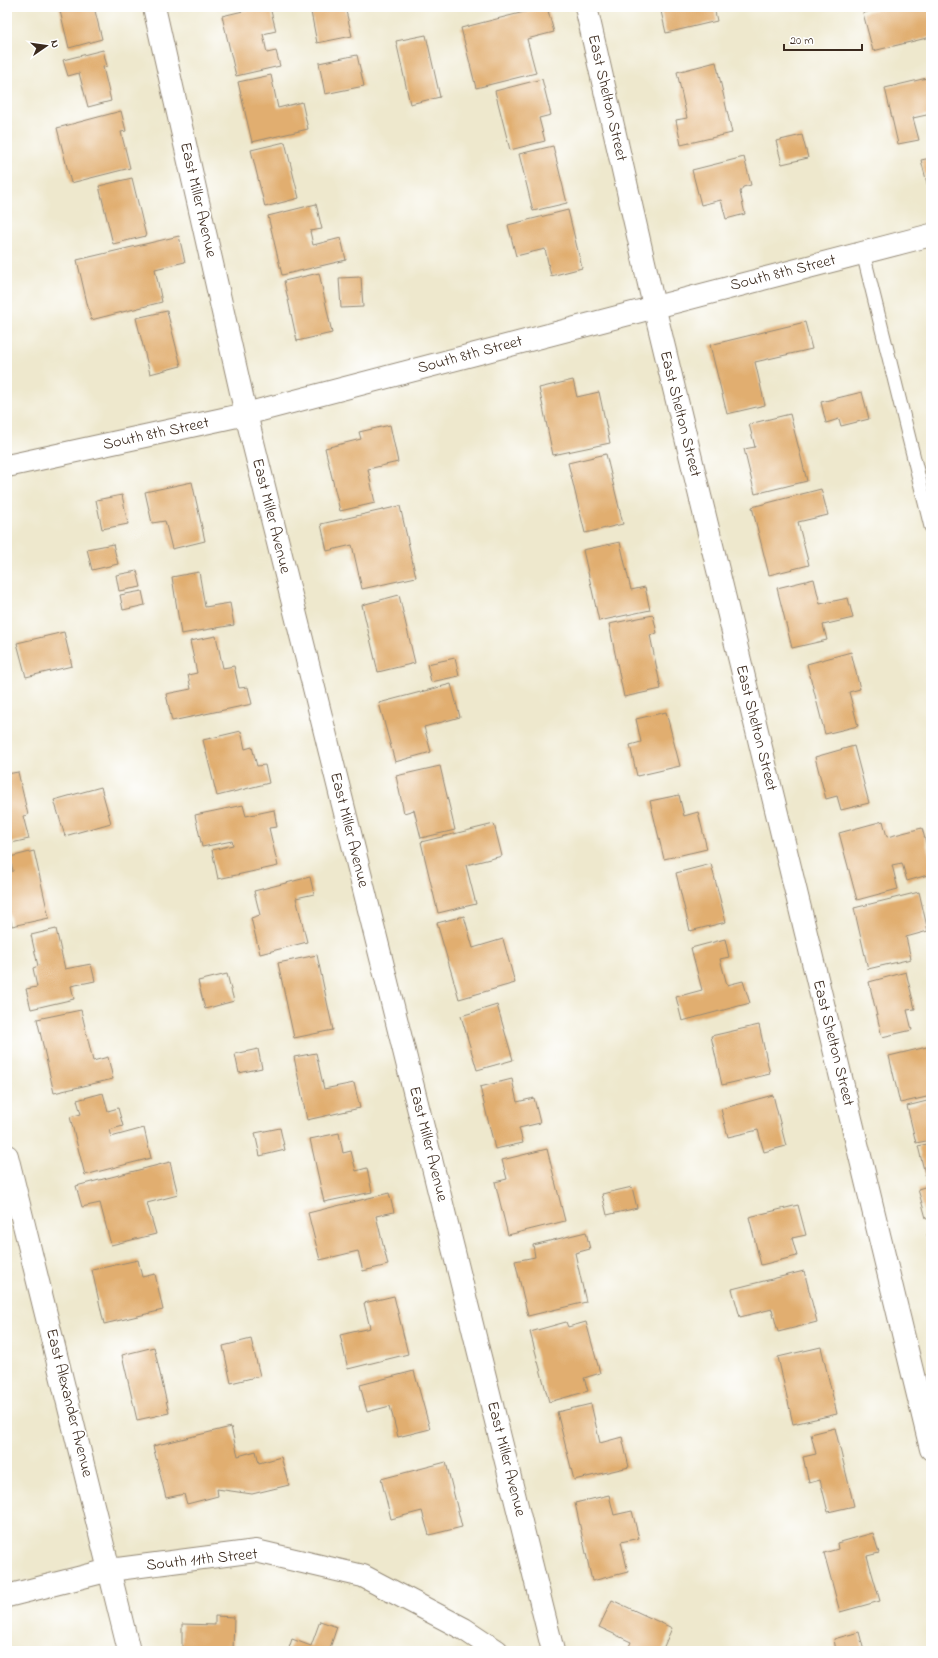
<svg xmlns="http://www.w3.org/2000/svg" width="938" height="1658" viewBox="0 0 938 1658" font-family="'Indie Flower',sans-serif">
<rect width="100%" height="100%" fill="#fff"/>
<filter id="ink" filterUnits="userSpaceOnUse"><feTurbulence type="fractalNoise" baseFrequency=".025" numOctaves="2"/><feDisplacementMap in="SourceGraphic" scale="8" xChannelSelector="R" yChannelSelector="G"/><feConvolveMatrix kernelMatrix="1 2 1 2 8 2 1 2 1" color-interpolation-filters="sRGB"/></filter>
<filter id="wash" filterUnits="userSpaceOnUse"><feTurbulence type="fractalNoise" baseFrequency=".012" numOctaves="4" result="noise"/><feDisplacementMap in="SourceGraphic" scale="16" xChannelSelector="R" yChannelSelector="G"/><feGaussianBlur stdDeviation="0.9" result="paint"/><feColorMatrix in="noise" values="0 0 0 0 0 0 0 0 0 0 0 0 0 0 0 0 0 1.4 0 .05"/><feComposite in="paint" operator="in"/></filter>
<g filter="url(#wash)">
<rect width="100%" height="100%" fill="#eee8cd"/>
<g id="blocks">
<!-- building -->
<g fill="#e1ae6f">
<polygon points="59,7 94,7 102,39 69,48"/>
<polygon points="260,7 270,7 276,31 263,34 267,53 276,51 280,66 236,76 222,16"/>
<polygon points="310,7 345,7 352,36 317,43"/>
<polygon points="544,7 547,7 554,32 527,39 536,73 476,88 461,28"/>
<polygon points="660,7 714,7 717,21 666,33"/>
<polygon points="885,7 931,7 931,37 873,51 863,13"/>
<polygon points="426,35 440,97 410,104 396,41"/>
<polygon points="103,50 107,66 103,67 111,101 88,107 79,73 68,76 63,60"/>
<polygon points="357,55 364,86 325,94 319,63"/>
<polygon points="716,62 732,133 681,145 676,120 687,118 677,72"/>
<polygon points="271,75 278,108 302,102 308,129 252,142 238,82"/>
<polygon points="931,77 931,114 913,118 919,140 898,144 885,88"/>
<polygon points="542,79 551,115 539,118 545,141 510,150 495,91"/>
<polygon points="121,111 126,131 121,132 130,168 71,183 57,128"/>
<polygon points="802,135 808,158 782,164 776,141"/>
<polygon points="285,142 299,198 265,207 251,150"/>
<polygon points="553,146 567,203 533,211 519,154"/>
<polygon points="744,157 751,185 743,187 740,192 745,214 726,219 721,200 701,205 692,170"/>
<polygon points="931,158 931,186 928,187 921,160"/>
<polygon points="132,178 146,236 113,244 99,186"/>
<polygon points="316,204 322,229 310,231 313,245 341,238 346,260 282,275 268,216"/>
<polygon points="568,210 582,268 551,276 545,249 516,256 508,225"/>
<polygon points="179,236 185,262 155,269 162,302 91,320 77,260"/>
<polygon points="319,273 332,333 297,341 284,281"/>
<polygon points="361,277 363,307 341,308 339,278"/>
<polygon points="167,311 181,366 150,374 136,318"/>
<polygon points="805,322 812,349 755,362 765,405 727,414 710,345"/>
<polygon points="573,380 577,397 599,392 610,443 553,455 539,388"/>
<polygon points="862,392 869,419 841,426 839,419 826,423 821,402"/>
<polygon points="790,414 807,481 755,494 744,449 755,447 749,424"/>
<polygon points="390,425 398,462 368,469 375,503 340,511 325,448 361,439 359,432"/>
<polygon points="606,454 623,524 585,533 568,463"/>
<polygon points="192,482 205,541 172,549 165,521 152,523 145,492"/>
<polygon points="821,489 828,515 798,522 809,565 769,575 752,507"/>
<polygon points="122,495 128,524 102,529 96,500"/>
<polygon points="400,506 416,577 362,589 352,545 327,551 321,524"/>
<polygon points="620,542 631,590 645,587 650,610 599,621 583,550"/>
<polygon points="113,544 118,564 92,570 87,549"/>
<polygon points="137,571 141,587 119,591 116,575"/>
<polygon points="199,572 205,607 230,603 234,625 181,634 172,577"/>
<polygon points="814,579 820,604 848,598 853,618 823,625 827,640 792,648 777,588"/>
<polygon points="142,591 145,605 123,610 120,595"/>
<polygon points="399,595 415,663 378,672 362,605"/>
<polygon points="653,615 657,633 650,635 661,689 624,697 609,624"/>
<polygon points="64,632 72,666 26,677 17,643"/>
<polygon points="216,636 223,668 234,666 239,688 248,687 252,704 172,721 166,694 191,689 188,675 197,673 190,641"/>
<polygon points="851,652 860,689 849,692 858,726 825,734 807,664"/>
<polygon points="455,658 459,676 431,682 427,664"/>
<polygon points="451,684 460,717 424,727 431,752 395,762 379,703"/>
<polygon points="666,712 680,766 637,776 630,745 641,742 636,719"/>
<polygon points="241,731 245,749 252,747 257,766 265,765 269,783 217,796 203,740"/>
<polygon points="854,746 869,803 841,810 837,796 826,799 815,757"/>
<polygon points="440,766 455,830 421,838 414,810 404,813 396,776"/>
<polygon points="18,772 28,815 23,816 29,839 7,844 7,774"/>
<polygon points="101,787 111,823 65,836 54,800"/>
<polygon points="679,795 684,816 698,812 707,849 664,859 650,801"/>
<polygon points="243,805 246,816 274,810 277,827 269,828 278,866 218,879 212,850 233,845 232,841 202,847 195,815"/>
<polygon points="883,821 887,837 922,828 931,861 931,874 907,881 902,863 892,865 898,889 857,900 839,833"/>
<polygon points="494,824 502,856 466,865 476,904 438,913 421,842"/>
<polygon points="34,851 49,918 12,926 7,905 7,872 13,871 10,857"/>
<polygon points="711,864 726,922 690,931 676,873"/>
<polygon points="310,877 314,894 296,898 307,942 260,954 251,918 260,915 254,891"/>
<polygon points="919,892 928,931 906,937 911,959 868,969 854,908"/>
<polygon points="464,916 473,948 503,939 515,983 459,999 437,923"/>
<polygon points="56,929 65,969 91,964 95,981 71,986 74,999 31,1009 26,989 37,987 33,968 38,966 31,935"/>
<polygon points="725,939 729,957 720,959 727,985 743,981 750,1003 682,1021 676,997 702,990 691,948"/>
<polygon points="317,955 333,1030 294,1038 278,963"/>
<polygon points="906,972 915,1009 907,1010 912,1030 882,1037 869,982"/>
<polygon points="227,974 234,1001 205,1009 198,981"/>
<polygon points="497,1005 513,1060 477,1070 461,1016"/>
<polygon points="81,1010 93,1061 108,1057 113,1079 54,1093 37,1019"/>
<polygon points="759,1025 770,1074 722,1085 711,1036"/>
<polygon points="931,1046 931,1096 900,1103 889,1056"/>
<polygon points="258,1049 262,1068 239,1073 235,1054"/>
<polygon points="316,1053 324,1089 354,1083 360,1108 307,1120 294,1057"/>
<polygon points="512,1079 517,1102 534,1098 540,1123 519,1128 523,1143 495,1149 480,1087"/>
<polygon points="103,1093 108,1111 118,1108 123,1126 109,1130 111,1137 144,1128 151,1158 85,1175 70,1117 81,1114 77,1100"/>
<polygon points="773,1095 786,1146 764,1152 758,1130 728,1137 721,1109"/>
<polygon points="931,1100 931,1140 916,1143 907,1106"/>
<polygon points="280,1128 285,1150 260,1156 255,1133"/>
<polygon points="339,1133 343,1153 351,1151 356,1171 367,1168 372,1192 324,1202 310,1139"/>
<polygon points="931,1143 931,1217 926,1218 918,1189 928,1186 918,1146"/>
<polygon points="547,1149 565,1221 508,1235 495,1182 507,1179 502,1160"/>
<polygon points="170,1162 178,1195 147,1203 156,1234 111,1245 100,1203 82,1207 76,1186"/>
<polygon points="632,1187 637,1208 607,1215 602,1194"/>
<polygon points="389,1193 394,1212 376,1216 388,1265 363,1271 358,1251 320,1260 308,1213"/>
<polygon points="798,1205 806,1235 792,1238 797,1256 761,1265 749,1217"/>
<polygon points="586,1232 590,1249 575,1253 586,1302 528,1316 515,1261 535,1257 533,1245"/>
<polygon points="931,1233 931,1249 930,1249 927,1234"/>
<polygon points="138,1260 142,1277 155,1274 163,1310 104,1324 92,1270"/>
<polygon points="804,1271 817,1322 778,1332 772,1309 740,1317 732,1289"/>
<polygon points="394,1296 408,1354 348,1369 340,1335 370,1328 364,1303"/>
<polygon points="566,1322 568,1327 586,1322 600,1373 584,1378 588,1391 549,1402 530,1332"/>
<polygon points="251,1339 260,1376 231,1383 223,1346"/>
<polygon points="154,1347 169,1413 137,1420 122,1355"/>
<polygon points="821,1347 837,1414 793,1424 778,1357"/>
<polygon points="414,1371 430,1429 398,1437 390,1406 367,1412 360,1385"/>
<polygon points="591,1404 600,1443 622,1437 629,1467 574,1480 557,1412"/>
<polygon points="231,1427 238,1456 256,1451 259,1463 281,1457 289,1485 252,1494 217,1489 218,1496 187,1504 184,1494 166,1498 153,1446"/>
<polygon points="835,1428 854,1506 828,1512 820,1480 809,1483 803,1457 816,1454 811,1434"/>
<polygon points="446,1462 462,1527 429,1535 422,1511 391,1519 381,1479"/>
<polygon points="609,1495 614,1515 632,1511 639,1538 621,1542 628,1572 592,1581 575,1503"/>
<polygon points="873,1533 879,1553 867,1556 880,1601 840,1612 824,1553 838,1549 837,1543"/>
<polygon points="612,1600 672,1628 662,1651 627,1651 631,1642 599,1627"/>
<polygon points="215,1616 234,1617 233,1651 182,1651 182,1624 215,1625"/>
<polygon points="320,1621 337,1627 329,1651 288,1651 292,1639 311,1646"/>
<polygon points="859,1632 864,1651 836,1651 834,1639"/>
</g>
</g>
</g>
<g filter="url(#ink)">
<use href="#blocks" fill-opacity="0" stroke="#948976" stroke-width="1"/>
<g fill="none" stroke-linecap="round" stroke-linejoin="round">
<!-- lane casing -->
<g stroke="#948976" stroke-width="15">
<polyline id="lane" points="863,253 931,527"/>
</g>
<!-- street casing -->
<g stroke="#948976" stroke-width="24">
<g id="street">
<polyline points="154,7 246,414 553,1651"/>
<polyline points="586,7 654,306 931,1449"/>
<polyline points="7,466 246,414 931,235"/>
<polyline points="7,1156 129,1651"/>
<polyline points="7,1596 110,1570 256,1551 363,1576 464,1629 497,1651"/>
</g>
</g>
<!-- lane -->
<use href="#lane" stroke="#fff" stroke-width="13"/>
<!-- street -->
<use href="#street" stroke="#fff" stroke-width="22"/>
</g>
</g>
<g text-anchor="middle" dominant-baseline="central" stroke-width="3.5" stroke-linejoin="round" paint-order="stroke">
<!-- street labels -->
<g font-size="16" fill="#3b2a1e" stroke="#fff">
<text transform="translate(607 98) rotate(77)">East Shelton Street</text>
<text transform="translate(198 200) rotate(77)">East Miller Avenue</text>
<text transform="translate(783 273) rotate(-14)">South 8th Street</text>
<text transform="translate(470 355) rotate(-15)">South 8th Street</text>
<text transform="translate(680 414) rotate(76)">East Shelton Street</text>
<text transform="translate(156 434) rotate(-12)">South 8th Street</text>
<text transform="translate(271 516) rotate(76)">East Miller Avenue</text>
<text transform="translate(756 728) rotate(76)">East Shelton Street</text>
<text transform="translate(349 830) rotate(76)">East Miller Avenue</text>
<text transform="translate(833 1043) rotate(76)">East Shelton Street</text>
<text transform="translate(428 1144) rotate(76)">East Miller Avenue</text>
<text transform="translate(69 1403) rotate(76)">East Alexander Avenue</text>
<text transform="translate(506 1459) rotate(76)">East Miller Avenue</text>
<text transform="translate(202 1560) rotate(-6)">South 11th Street</text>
</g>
</g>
<!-- margin -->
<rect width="938" height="1658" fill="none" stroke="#fff" stroke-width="24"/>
<!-- north arrow -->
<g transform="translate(46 46) rotate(77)" stroke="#ffffff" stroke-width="3" paint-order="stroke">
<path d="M0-3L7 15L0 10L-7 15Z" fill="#3b2a1e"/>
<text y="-6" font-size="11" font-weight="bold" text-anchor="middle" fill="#3b2a1e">N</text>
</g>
<!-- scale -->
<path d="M784 44v6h78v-6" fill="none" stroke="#3b2a1e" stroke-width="2"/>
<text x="790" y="44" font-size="12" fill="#3b2a1e" stroke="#ffffff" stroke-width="3" paint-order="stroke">20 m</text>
</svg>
